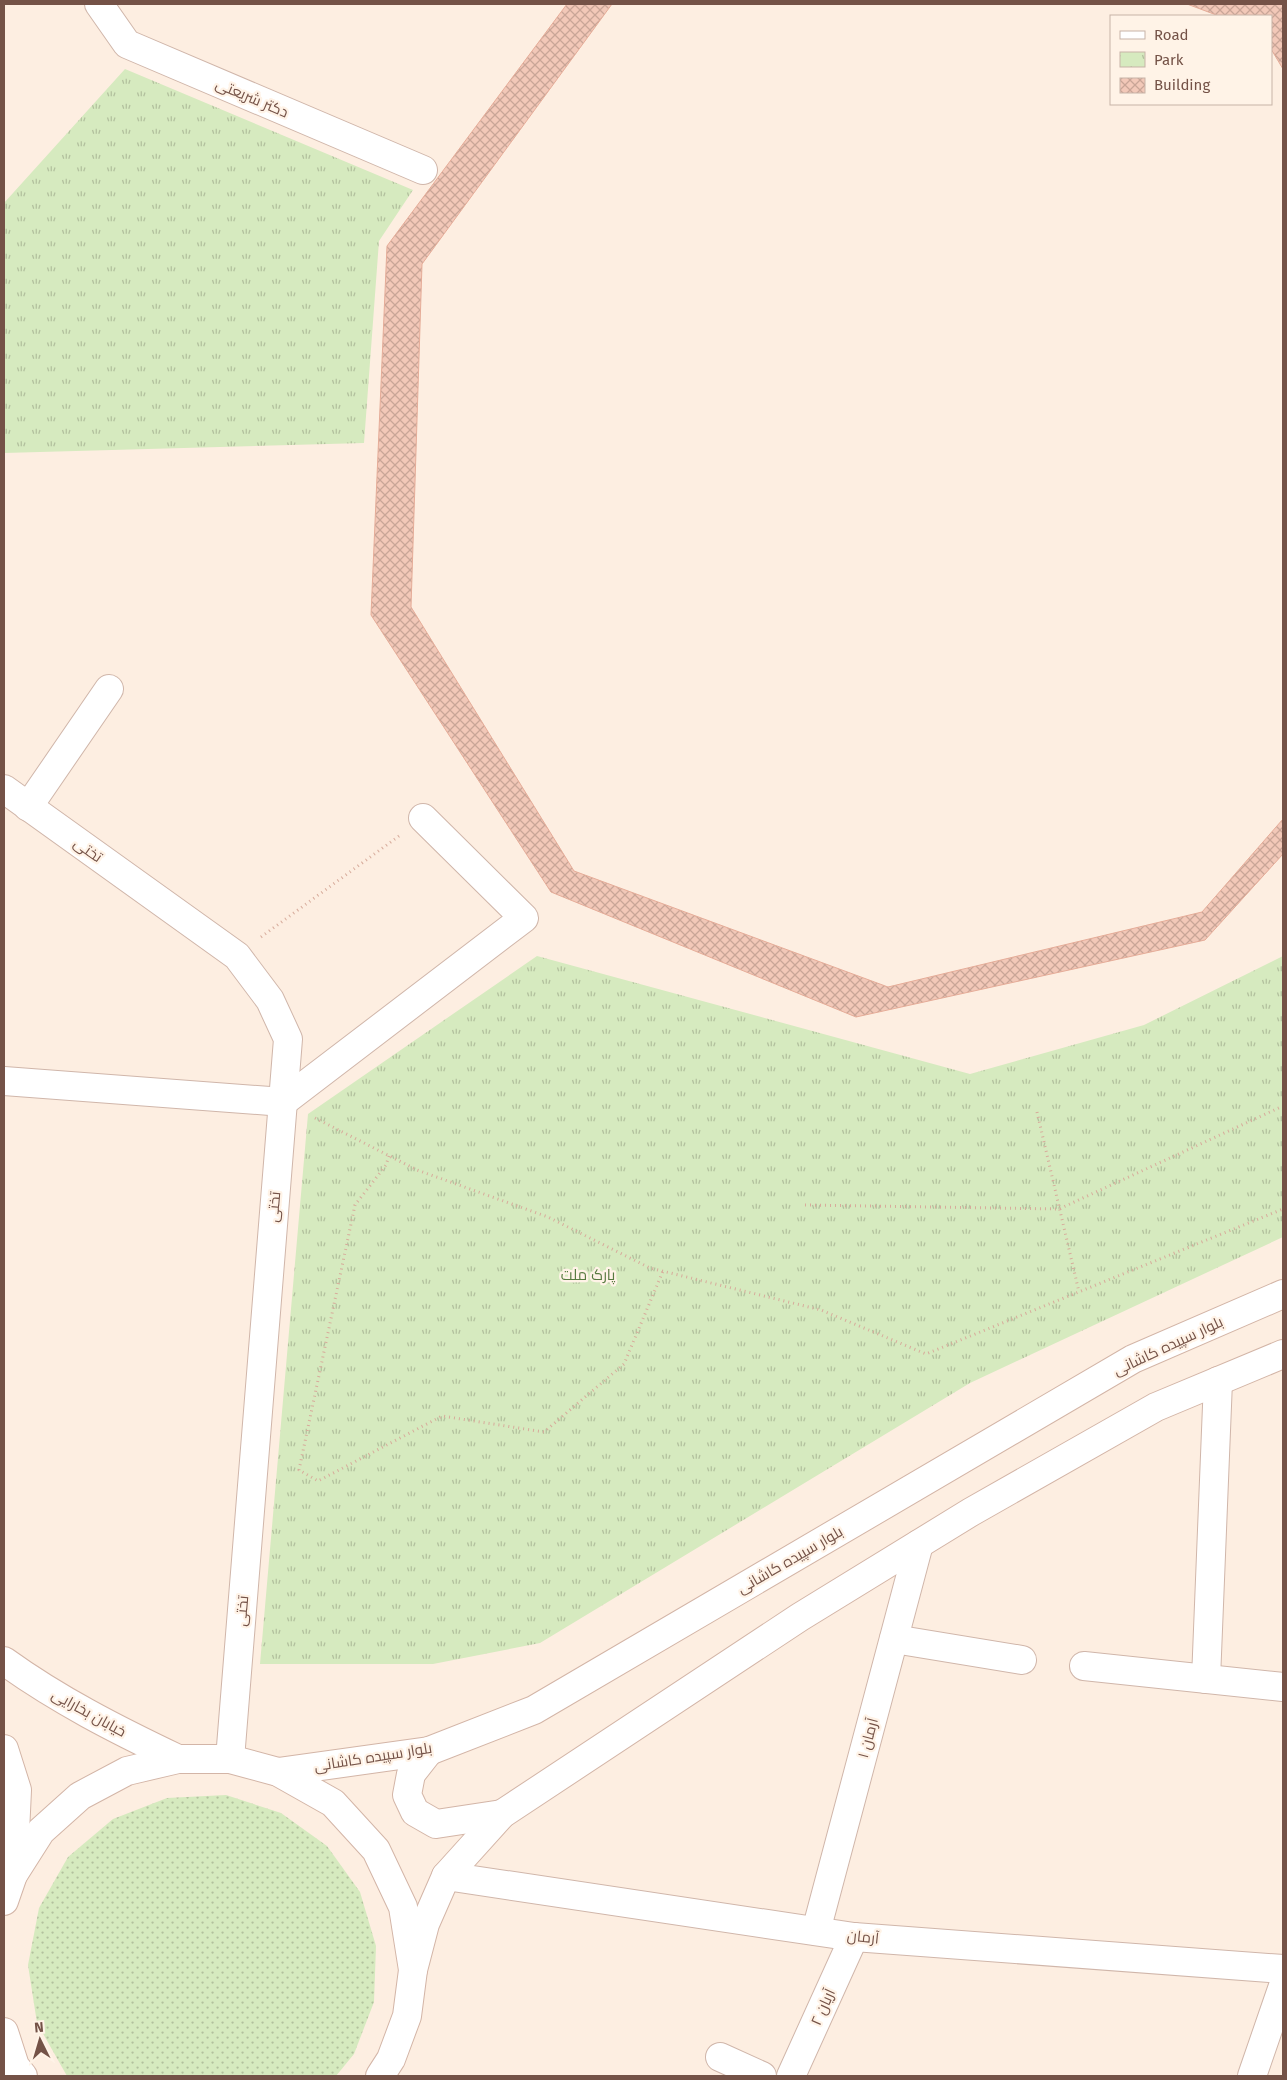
<svg xmlns="http://www.w3.org/2000/svg" width="1287" height="2080" viewBox="0 0 1287 2080" font-family="'Fira Sans',Cairo,sans-serif">
<defs>
<pattern id="grass-dots" width="8" height="8" patternUnits="userSpaceOnUse" patternTransform="scale(1.25)"><rect width="8" height="8" fill="#d6eabf"/><path d="M2 2h.1M6 6h.1" fill="none" stroke="#b2c09d" stroke-width="1.8" stroke-linecap="round"/></pattern>
<pattern id="park-tufts" width="24" height="20" patternUnits="userSpaceOnUse" patternTransform="scale(1.25)"><rect width="24" height="20" fill="#d6eabf"/><path d="M3 7l-1-3M5 7V3M7 7l1-3M15 17l-1-3M17 17v-4M19 17l1-3" fill="none" stroke="#b2c09d"/></pattern>
<pattern id="building-cross-hatch" width="8" height="8" patternUnits="userSpaceOnUse" patternTransform="scale(1.25)"><rect width="8" height="8" fill="#f2c8b8"/><path d="M0 0l8 8M0 8l8-8" fill="none" stroke="#c9a597"/></pattern>
</defs>
<rect width="100%" height="100%" fill="#fdeee1"/>
<!-- grass -->
<polygon fill="url(#grass-dots)" points="226,1795 281,1813 327,1846 360,1892 376,1946 374,2002 354,2054 336,2076 67,2076 37,2023 28,1965 39,1908 68,1857 113,1819 167,1798"/>
<!-- park -->
<g fill="url(#park-tufts)">
<polygon points="125,69 413,190 379,241 364,443 4,453 4,203"/>
<polygon points="537,956 970,1074 1144,1025 1283,956 1283,1237 970,1383 540,1643 433,1664 260,1664 308,1114"/>
</g>
<!-- building -->
<g fill="url(#building-cross-hatch)" stroke="#e5ac98">
<polygon points="567,4 612,4 422,264 411,607 574,871 888,987 1202,912 1283,819 1283,854 1205,940 856,1017 551,892 371,615 387,246"/>
<polygon points="1187,4 1283,4 1283,69 1271,49 1271,16 1219,16"/>
</g>
<g fill="none" stroke-linecap="round" stroke-linejoin="round">
<!-- minor casing -->
<g stroke="#d0b6aa" stroke-width="30">
<g id="minor">
<polyline points="99,4 127,44 423,170"/>
<polyline points="4,789 237,956 270,1000 288,1039 230,1759"/>
<polyline points="28,807 109,689"/>
<polyline points="4,1081 283,1102 524,918 423,818"/>
<polyline points="894,1639 1022,1660"/>
<polyline points="1084,1666 1283,1687"/>
<polyline points="1206,1679 1218,1381"/>
<polyline points="816,1931 919,1544"/>
<polyline points="720,2057 762,2076"/>
<polyline points="791,2076 854,1937"/>
<polyline points="1252,2076 1283,1986"/>
</g>
</g>
<!-- tertiary casing -->
<g stroke="#d0b6aa" stroke-width="30">
<polyline id="tertiary" points="446,1876 854,1937 1283,1969"/>
</g>
<!-- secondary casing -->
<g stroke="#d3b5a7" stroke-width="30">
<g id="secondary">
<path d="M 4,1661 C 58,1700 117,1730 178,1759"/>
<polyline points="4,1749 17,1790 13,1875"/>
<polyline points="429,1751 411,1774 407,1795 415,1812 436,1824 502,1814"/>
<polyline points="278,1772 429,1751 534,1710 1133,1359 1283,1294"/>
<polyline points="4,1901 13,1875 41,1831 80,1796 127,1771 178,1759 230,1759 278,1772 333,1803 376,1850 403,1907 413,1970 407,2016 391,2059 380,2076"/>
<polyline points="413,1970 425,1924 446,1876 502,1814 800,1617 971,1512 1156,1407 1283,1354"/>
<polyline points="4,2032 15,2066 23,2076"/>
</g>
</g>
<!-- path -->
<g stroke="#d7ab9b" stroke-width="3" stroke-dasharray="1 4" stroke-linecap="butt">
<polyline points="261,937 399,836"/>
<polyline points="1037,1112 1079,1292"/>
<polyline points="315,1118 417,1170 548,1217 650,1268 821,1310 926,1354 1283,1209"/>
<polyline points="389,1156 386,1165 355,1205 299,1470 318,1481 442,1416 544,1432 624,1364 663,1271"/>
<polyline points="805,1205 1059,1209 1283,1106"/>
</g>
<!-- minor -->
<use href="#minor" stroke="#fff" stroke-width="28"/>
<!-- tertiary -->
<use href="#tertiary" stroke="#fff" stroke-width="28"/>
<!-- secondary -->
<use href="#secondary" stroke="#fff" stroke-width="28"/>
</g>
<g text-anchor="middle" dominant-baseline="central" stroke-width="4.5" stroke-linejoin="round" paint-order="stroke">
<!-- street labels -->
<g font-size="15" fill="#745247" stroke="#fff3e7">
<text transform="translate(252 98) rotate(23)">دکتر شریعتی</text>
<text transform="translate(88 850) rotate(35)">تختی</text>
<text transform="translate(274 1207) rotate(-85)">تختی</text>
<text transform="translate(1168 1346) rotate(-25)">بلوار سپیده کاشانی</text>
<text transform="translate(790 1560) rotate(-30)">بلوار سپیده کاشانی</text>
<text transform="translate(242 1611) rotate(-85)">تختی</text>
<text transform="translate(89 1713) rotate(29)">خیابان بخارایی</text>
<text transform="translate(868 1738) rotate(-75)">آرمان ۱</text>
<text transform="translate(373 1757) rotate(-9)">بلوار سپیده کاشانی</text>
<text transform="translate(863 1937) rotate(6)">آرمان</text>
<text transform="translate(823 2007) rotate(-66)">آریان ۲</text>
</g>
<!-- park labels -->
<g font-size="15" fill="#577a3f" stroke="#fff3e7">
<text x="588" y="1275">پارک ملت</text>
</g>
</g>
<!-- border -->
<rect width="1287" height="2080" fill="none" stroke="#745247" stroke-width="10"/>
<!-- legend -->
<rect x="1110" y="15" width="162" height="90" fill="#fff3e7" stroke="#c7b3a7"/>
<rect x="1120" y="31" width="25" height="8" fill="#ffffff" stroke="#c7b3a7"/>
<text x="1154" y="40" font-size="15" fill="#745247">Road</text>
<rect x="1120" y="52" width="25" height="15" fill="url(#park-tufts)" stroke="#c7b3a7"/>
<text x="1154" y="65" font-size="15" fill="#745247">Park</text>
<rect x="1120" y="78" width="25" height="15" fill="url(#building-cross-hatch)" stroke="#c7b3a7"/>
<text x="1154" y="90" font-size="15" fill="#745247">Building</text>
<!-- north arrow -->
<g transform="translate(40 2040) rotate(355)" stroke="#fff3e7" stroke-width="4" paint-order="stroke">
<path d="M0-4L9 19L0 12L-9 19Z" fill="#745247"/>
<text y="-8" font-size="14" font-weight="bold" text-anchor="middle" fill="#745247">N</text>
</g>
</svg>
